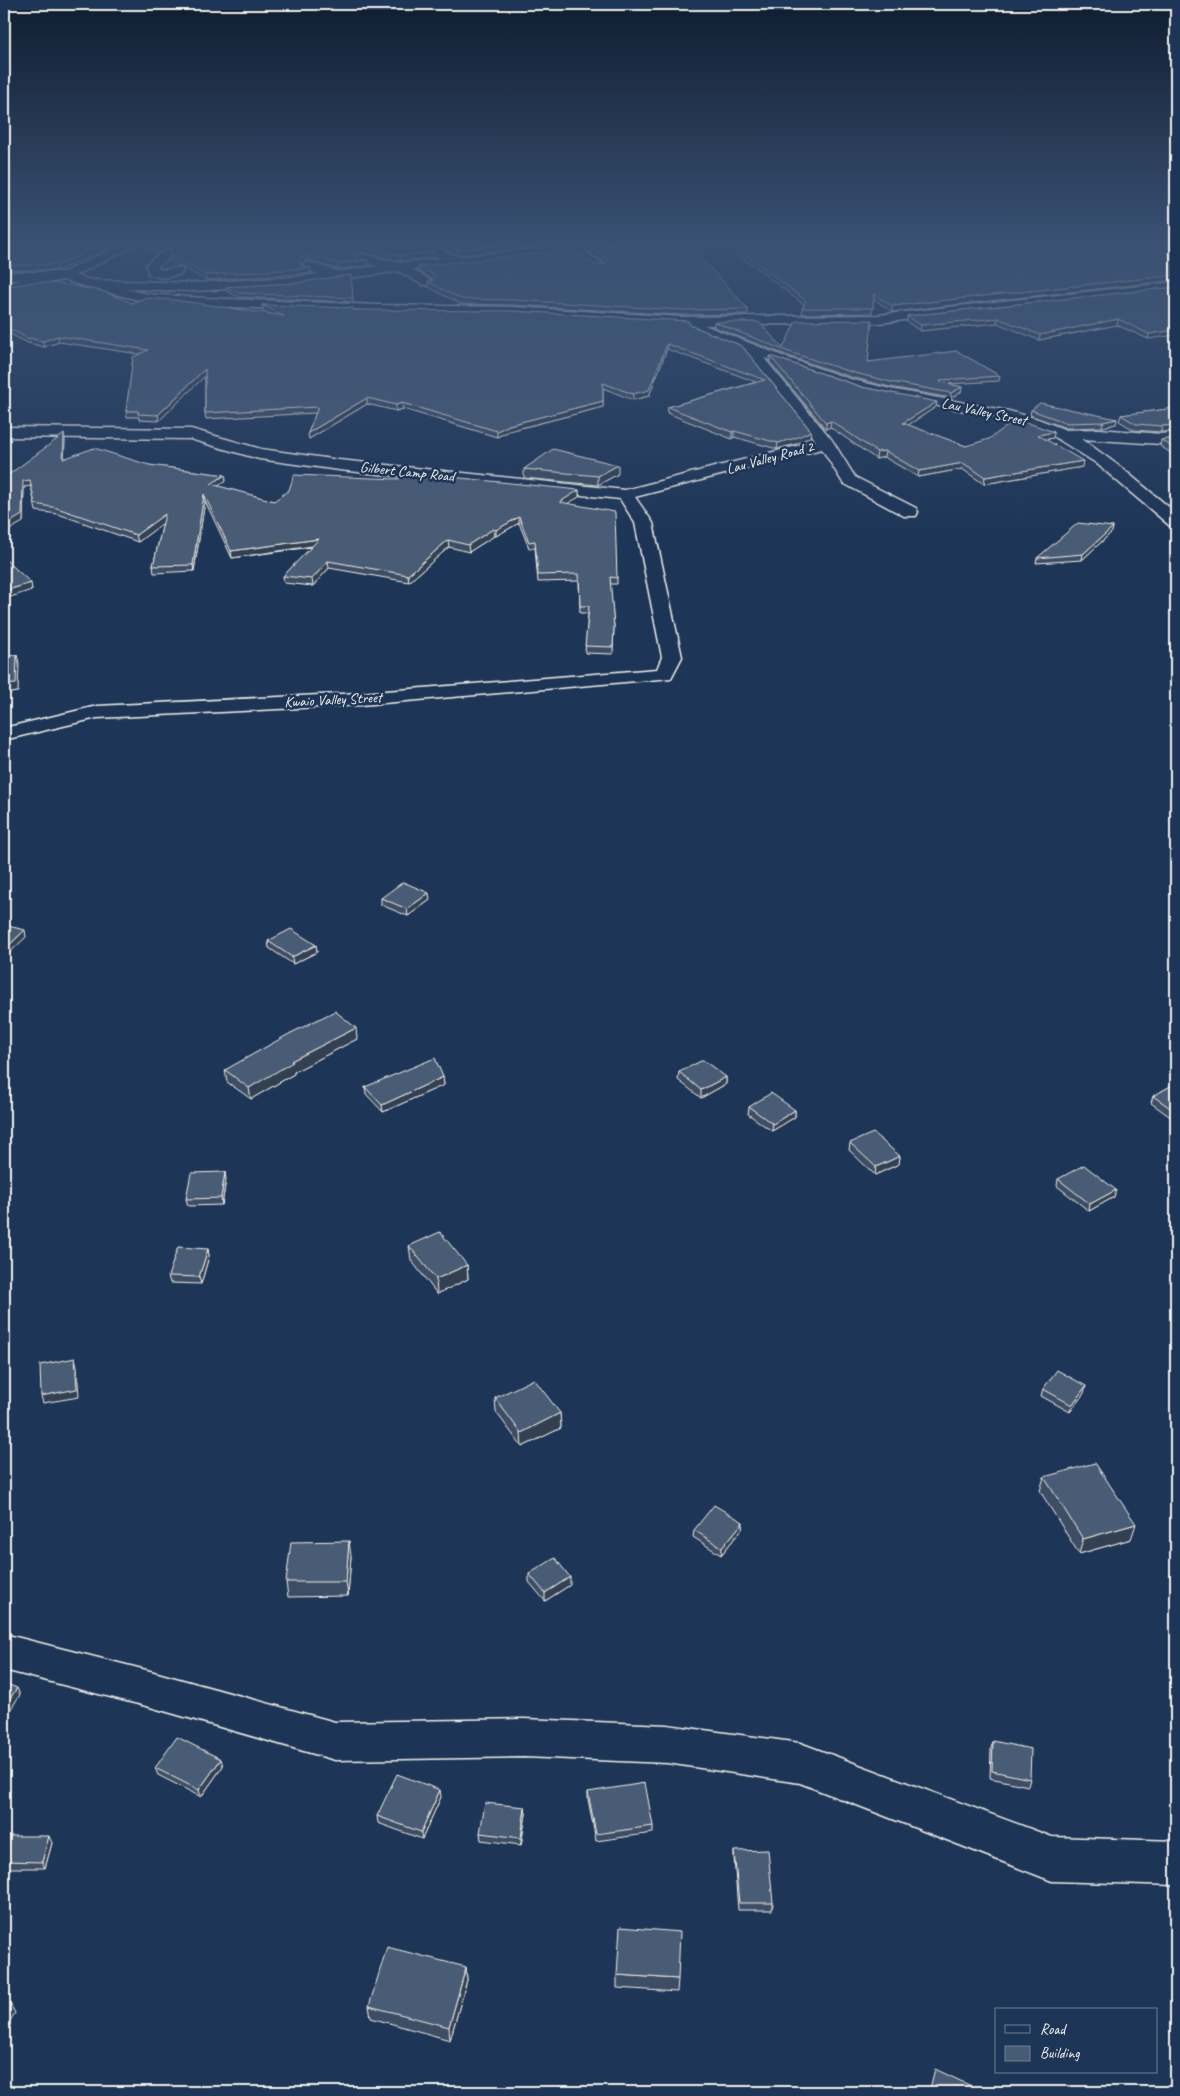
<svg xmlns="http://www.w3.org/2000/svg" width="1180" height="2096" viewBox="0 0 1180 2096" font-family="Caveat,sans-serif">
<rect width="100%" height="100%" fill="#1d3557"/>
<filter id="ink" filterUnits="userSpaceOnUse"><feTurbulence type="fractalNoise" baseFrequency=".02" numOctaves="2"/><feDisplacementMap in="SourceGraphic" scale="10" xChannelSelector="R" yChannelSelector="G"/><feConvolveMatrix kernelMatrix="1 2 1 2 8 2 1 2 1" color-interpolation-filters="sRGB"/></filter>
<g filter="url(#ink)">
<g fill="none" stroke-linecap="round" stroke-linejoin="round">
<!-- street casing -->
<g stroke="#f4f1e8" stroke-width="3">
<g id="street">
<polygon points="121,245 137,245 68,279 4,291 4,283 61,273"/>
<path d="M 182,245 L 199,245 L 169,259 L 158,266 L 159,269 C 167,271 174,267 181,268 L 183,271 L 181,274 L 164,278 L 149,275 L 146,265 C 155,254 169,250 182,245 Z"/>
<polygon points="412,245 429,245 460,258 462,261 460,264 452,264"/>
<polygon points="538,245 557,245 566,250 560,254 540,247"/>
<polygon points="573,245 577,247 605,265 603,268 595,268 569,251 567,249 569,247"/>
<polygon points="361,254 404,264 433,282 431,285 423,285 396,270 357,261 355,258"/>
<polygon points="307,262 340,272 342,275 336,279 303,269 301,266"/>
<polygon points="90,280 147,294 205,298 380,305 513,307 682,317 878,315 1176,282 1176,290 878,323 704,325 785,357 850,379 890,389 1009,411 1038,419 1066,430 1099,429 1161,434 1176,432 1176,442 1161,444 1082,439 1123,469 1176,513 1176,527 1170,526 1096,463 1050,434 1006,419 862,391 764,358 832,440 855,477 916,508 918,512 916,516 904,516 843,483 822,449 635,497 653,523 682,657 671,678 361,705 97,718 4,740 4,728 97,706 361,693 657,669 662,657 635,523 620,499 339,470 259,459 190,439 4,437 4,427 191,429 261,449 339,460 625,490 816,441 743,350 690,329 689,325 513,315 380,313 205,306 147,302 86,287 84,284 86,281"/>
<polygon points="4,1634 150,1671 335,1722 524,1719 667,1725 800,1743 1052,1837 1176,1841 1176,1885 1052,1881 800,1783 667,1763 524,1757 335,1760 150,1707 4,1670"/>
</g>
</g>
<!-- secondary casing -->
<g stroke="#f4f1e8" stroke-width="3">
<polygon id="secondary" points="574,245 616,245 610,249 418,269 295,285 193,291 90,288 63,280 4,280 4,272 64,272 91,280 193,283 295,277 418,261"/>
</g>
<!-- street -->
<use href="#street" fill="#1d3557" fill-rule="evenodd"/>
<!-- secondary -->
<use href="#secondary" fill="#1d3557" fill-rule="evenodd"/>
</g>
<!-- wall -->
<g fill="#3e4e64" stroke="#f4f1e8">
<polygon points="4,245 116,245 58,270 4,270"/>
<polygon points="140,245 177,245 156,254"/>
<polygon points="191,245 418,245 434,252 434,257 401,261 361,252 355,256 356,258 368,260 368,266 338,269 308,260 301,264 302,266 310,268 310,273 206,280 170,261 169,256"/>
<polygon points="434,245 538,245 537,247 458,255"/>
<polygon points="727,245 1176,245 1176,281 892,312 874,299 872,313 802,314 802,308 804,305"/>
<polygon points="590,248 748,309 748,314 682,315 513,305 461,304 428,287 428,282 433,280 419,271 418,266 603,265 605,263 590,253"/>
<polygon points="351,275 353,302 239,297 226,291 226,287 295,283"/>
<polygon points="4,287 132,303 270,314 263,310 262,305 353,310 690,325 742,346 811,431 810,437 796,444 777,449 734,437 732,439 667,413 668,407 756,382 667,349 649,396 633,400 603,388 603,407 509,431 497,437 403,409 396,411 367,404 309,439 308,433 316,413 206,419 205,413 205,375 159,421 139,420 139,417 127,417 126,411 139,354 59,342 44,347 28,343 4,331"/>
<polygon points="1176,287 1148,339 1117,325 1039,340 997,323 920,331 907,322 907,316"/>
<polygon points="714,322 783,348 868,362 1000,376 999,381 948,384 962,387 961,392 951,398 890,387 851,377 786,355 714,327"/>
<polygon points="770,356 862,387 936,407 908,425 966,446 1054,432 1053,438 1046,440 1082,467 984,484 962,469 918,477 884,457 876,459 830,427 826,429 770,362"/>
<polygon points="1176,408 1161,432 1134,430 1119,421 1121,415"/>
<polygon points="1031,410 1117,419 1116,424 1102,427 1066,428 1030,415"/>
<polygon points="1176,438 1176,455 1174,455 1160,446 1161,440"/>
<polygon points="65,440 64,458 149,465 225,475 226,481 218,486 274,501 579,490 579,497 568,503 617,578 617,584 610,584 614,627 613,654 585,653 588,613 580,613 579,581 538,582 535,548 529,548 519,523 496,536 494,536 469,552 449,547 409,582 329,568 313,586 284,583 283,576 312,547 232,558 205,501 194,571 154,573 153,566 163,523 138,542 58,514 36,511 31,486 24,487 23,522 4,478"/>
<polygon points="524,469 618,474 598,485 524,478"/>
<polygon points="1113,527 1112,532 1082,560 1036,563 1037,558"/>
<polygon points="381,898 430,900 408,916 381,905"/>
<polygon points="268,941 316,945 317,952 293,964 269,948"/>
<polygon points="357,1039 294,1072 294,1074 251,1099 227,1082 225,1070"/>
<polygon points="679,1072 726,1077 726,1084 701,1098 678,1080"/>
<polygon points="443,1077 444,1085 383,1112 366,1094 365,1087"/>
<polygon points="1176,1083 1176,1121 1151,1103 1153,1096"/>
<polygon points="749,1107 795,1110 795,1117 772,1131 748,1114"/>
<polygon points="850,1143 900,1156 899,1164 875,1175 849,1150"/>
<polygon points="226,1179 222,1205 188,1206 186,1199"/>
<polygon points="1058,1179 1114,1197 1089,1211 1057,1186"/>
<polygon points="409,1246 467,1265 468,1279 437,1294 411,1260"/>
<polygon points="208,1249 209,1256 201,1284 170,1283 168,1276"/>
<polygon points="1043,1389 1084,1393 1070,1412 1041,1396"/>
<polygon points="495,1398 560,1413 561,1428 522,1447 496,1412"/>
<polygon points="1044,1477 1131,1539 1079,1554 1040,1491"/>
<polygon points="743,1522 742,1529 721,1555 693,1537 694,1530"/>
<polygon points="351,1556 348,1596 288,1597 286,1582"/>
<polygon points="529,1574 570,1585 545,1601 529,1582"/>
<polygon points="993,1741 1030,1779 1028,1786 990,1778 991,1748"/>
<polygon points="223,1766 201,1797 158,1775 155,1768"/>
<polygon points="588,1792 653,1826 653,1833 596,1841 588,1799"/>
<polygon points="441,1797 422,1839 378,1823 377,1816"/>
<polygon points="525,1807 526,1814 521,1845 481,1840 480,1833"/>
<polygon points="4,1836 52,1843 45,1868 4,1868"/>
<polygon points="734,1851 773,1903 772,1910 738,1910 734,1858"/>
<polygon points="466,1967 467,1980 450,2040 371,2018 369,2006"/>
<polygon points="617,1975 678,1979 677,1992 617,1988"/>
</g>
<!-- shaded-wall -->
<g fill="#324051" stroke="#f4f1e8">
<polygon points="103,245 116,245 58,270 57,265"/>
<polygon points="164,245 177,245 156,254 156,249"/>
<polygon points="504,245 538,245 537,247 458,255 458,250"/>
<polygon points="361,247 361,252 354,256 353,254 354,251"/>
<polygon points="434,252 434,257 401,261 400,256"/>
<polygon points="307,255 308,260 300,264 299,262 299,259"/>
<polygon points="368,260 368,266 338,269 338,264"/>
<polygon points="310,268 310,273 206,280 206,275"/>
<polygon points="1176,275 1176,280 892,312 892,306"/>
<polygon points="998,318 997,323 920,331 921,325"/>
<polygon points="1118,319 1117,325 1039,340 1040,335"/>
<polygon points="1176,330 1176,335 1148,339 1149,334"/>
<polygon points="58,336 59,342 44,347 43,341"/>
<polygon points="667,344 667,349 649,396 633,400 633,394"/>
<polygon points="205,369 206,375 159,421 158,415"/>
<polygon points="962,387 961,392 951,398 951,393"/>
<polygon points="367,398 367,404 309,439 308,433"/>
<polygon points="603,401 603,407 509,431 497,437 497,431 509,425"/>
<polygon points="937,402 936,407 902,429 903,423"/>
<polygon points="402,403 403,409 396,411 396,405"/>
<polygon points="1117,419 1116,424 1102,427 1103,422"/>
<polygon points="831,421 830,427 826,429 826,423"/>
<polygon points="1176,425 1176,431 1161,432 1162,426"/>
<polygon points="734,431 734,437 732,439 732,432"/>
<polygon points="811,431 810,437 796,444 777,449 778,443"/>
<polygon points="1054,432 1053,438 1037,441 1038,435"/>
<polygon points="64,434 65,440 64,465 63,459"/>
<polygon points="885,451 884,457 876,459 877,452"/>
<polygon points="1083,461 1082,467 984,484 985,477"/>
<polygon points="963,463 962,469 918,477 919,471"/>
<polygon points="618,465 618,474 598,485 598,476"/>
<polygon points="225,475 226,481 212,490 211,484"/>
<polygon points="30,480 31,486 24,487 23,522 4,533 4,526 23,481"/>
<polygon points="579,490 579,497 560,508 560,502"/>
<polygon points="204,494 205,501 194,571 193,565"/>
<polygon points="165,514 166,521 138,542 136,535"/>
<polygon points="519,517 519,523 496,536 496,530"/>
<polygon points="1113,527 1112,532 1082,560 1083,554"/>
<polygon points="493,529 494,536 469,552 468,545"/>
<polygon points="319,539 319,545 232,558 231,551"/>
<polygon points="448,540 449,547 409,582 408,575"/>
<polygon points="328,561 329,568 313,586 312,579"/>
<polygon points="31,583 32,590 4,599 4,591"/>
<polygon points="17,655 19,663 18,692 4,694 4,685"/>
<polygon points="429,893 430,900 408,916 407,909"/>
<polygon points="25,930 26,937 4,958 4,950"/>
<polygon points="316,945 317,952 293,964 292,957"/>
<polygon points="356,1028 357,1039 294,1072 294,1074 251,1099 249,1088 291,1061"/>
<polygon points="443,1077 444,1085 383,1112 382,1105"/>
<polygon points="726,1077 726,1084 701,1098 701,1090"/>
<polygon points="795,1110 795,1117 772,1131 773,1124"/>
<polygon points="900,1156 899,1164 875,1175 876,1167"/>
<polygon points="225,1172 226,1179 222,1205 221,1198"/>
<polygon points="1116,1190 1114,1197 1089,1211 1090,1204"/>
<polygon points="208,1249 209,1256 201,1284 199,1277"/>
<polygon points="467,1265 468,1279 437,1294 436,1279"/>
<polygon points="75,1358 77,1366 79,1397 43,1403 41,1396"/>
<polygon points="1086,1386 1084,1393 1070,1412 1072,1405"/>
<polygon points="560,1413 561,1428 522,1447 521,1433"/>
<polygon points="743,1522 742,1529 721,1555 722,1548"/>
<polygon points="1136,1524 1131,1539 1079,1554 1083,1539"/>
<polygon points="349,1541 351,1556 348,1596 346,1582"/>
<polygon points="570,1577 570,1585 545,1601 545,1593"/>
<polygon points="17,1688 20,1695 4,1719 4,1707"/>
<polygon points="221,1759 223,1766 201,1797 199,1790"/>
<polygon points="440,1790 441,1797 422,1839 421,1832"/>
<polygon points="525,1807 526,1814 521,1845 521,1838"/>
<polygon points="49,1836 52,1843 45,1868 42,1862"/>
<polygon points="466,1967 467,1980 450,2040 449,2027"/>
<polygon points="8,2000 15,2013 4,2030 4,2007"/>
</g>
<!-- building -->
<g fill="#485b74" stroke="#f4f1e8">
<polygon points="4,245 103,245 57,265 4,265"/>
<polygon points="149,245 164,245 156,249"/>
<polygon points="191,245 418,245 434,252 400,256 361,247 354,251 353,254 356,258 368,260 338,264 307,255 299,259 299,262 302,266 310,268 206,275 169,256"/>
<polygon points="446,245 504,245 458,250"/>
<polygon points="689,245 748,309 682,310 513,300 461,299 428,282 432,281 435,276 418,266 571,250 594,264 603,265 607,261 606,258 590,248 612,245"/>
<polygon points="734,245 1176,245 1176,275 892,306 874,294 873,308 802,308 806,301"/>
<polygon points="351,275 353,298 238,293 226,287 295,283"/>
<polygon points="34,282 60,284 102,291 132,303 144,298 175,300 284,316 262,305 353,308 353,310 513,311 688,321 690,325 742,346 811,431 796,438 778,443 734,431 732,432 668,407 765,380 667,344 649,390 633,394 603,383 603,401 509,425 497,431 402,403 396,405 367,398 308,433 318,407 205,413 205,369 158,415 138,414 138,411 126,411 133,357 148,350 58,336 43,341 27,338 4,326 4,287"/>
<polygon points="1176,287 1176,330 1149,334 1118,319 1040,335 998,318 921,325 907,316"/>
<polygon points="872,320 868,362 957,351 1000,376 941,380 940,382 962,387 951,393 891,382 851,372 786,351 714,322 759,322 783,348 796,321"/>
<polygon points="770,356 862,387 937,402 903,423 966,446 989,439 1017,419 1054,432 1038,435 1083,461 985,477 963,463 919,471 885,451 877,452 831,421 826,423"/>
<polygon points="1040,403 1117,419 1103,422 1067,423 1031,410"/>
<polygon points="1176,408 1176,425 1162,426 1136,424 1121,415"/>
<polygon points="64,434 63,459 94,448 149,465 225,475 211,484 274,501 289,490 294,475 399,479 404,475 431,475 579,490 560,502 615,512 617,578 610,577 614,627 613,647 585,646 589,606 580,606 579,574 538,575 535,541 529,542 519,517 496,530 493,529 468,545 448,540 408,575 328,561 312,579 283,576 319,539 231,551 204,494 193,565 153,566 165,514 136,535 57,508 35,504 30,480 23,481 22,515 4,526 4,478"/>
<polygon points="1176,438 1176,449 1161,440"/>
<polygon points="553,449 618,465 598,476 524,469"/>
<polygon points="1078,523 1113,527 1083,554 1037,558"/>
<polygon points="4,558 31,583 4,591"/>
<polygon points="17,655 16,684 4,685 4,656"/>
<polygon points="403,882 429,893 407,909 381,898"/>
<polygon points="4,925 25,930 4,950"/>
<polygon points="291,929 316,945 292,957 268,941"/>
<polygon points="335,1011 356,1028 291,1061 293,1062 249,1088 225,1070 289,1034"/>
<polygon points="435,1058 443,1077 382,1105 365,1087"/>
<polygon points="703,1060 726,1077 701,1090 679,1072"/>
<polygon points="1176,1083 1176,1112 1153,1096"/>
<polygon points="771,1093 795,1110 773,1124 749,1107"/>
<polygon points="873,1133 900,1156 876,1167 850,1143"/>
<polygon points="1084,1165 1116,1190 1090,1204 1058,1179"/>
<polygon points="225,1172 221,1198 186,1199 191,1173"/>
<polygon points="440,1232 467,1265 436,1279 409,1246"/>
<polygon points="178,1247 208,1249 199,1277 168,1276"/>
<polygon points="75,1358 77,1389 41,1396 40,1365"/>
<polygon points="1057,1370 1086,1386 1072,1405 1043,1389"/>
<polygon points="534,1379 560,1413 521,1433 495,1398"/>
<polygon points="1095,1463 1136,1524 1083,1539 1044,1477"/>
<polygon points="714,1505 743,1522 722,1548 694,1530"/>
<polygon points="349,1541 346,1582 286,1582 291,1542"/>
<polygon points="555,1558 570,1577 545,1593 529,1574"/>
<polygon points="4,1683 17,1688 4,1707"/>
<polygon points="177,1737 221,1759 199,1790 155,1768"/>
<polygon points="993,1741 1031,1749 1030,1779 992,1771"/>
<polygon points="397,1774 440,1790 421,1832 377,1816"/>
<polygon points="645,1783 653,1826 596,1834 588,1792"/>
<polygon points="485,1803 525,1807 521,1838 480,1833"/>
<polygon points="4,1836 49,1836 42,1862 4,1861"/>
<polygon points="768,1850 773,1903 739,1903 734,1851"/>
<polygon points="620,1927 680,1932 678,1979 617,1975"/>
<polygon points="387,1947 466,1967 449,2027 369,2006"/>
<polygon points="4,1998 8,2000 4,2007"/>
<polygon points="935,2069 984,2092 929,2092"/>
</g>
</g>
<!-- sky -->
<linearGradient id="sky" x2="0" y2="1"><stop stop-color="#101d30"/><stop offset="0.45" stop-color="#3a5174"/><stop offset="1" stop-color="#3a5174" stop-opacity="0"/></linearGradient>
<rect width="1180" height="539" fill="url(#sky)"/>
<g text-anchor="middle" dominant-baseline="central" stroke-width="5" stroke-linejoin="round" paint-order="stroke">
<!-- far-street labels -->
<g font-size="15" fill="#f4f1e8" stroke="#1d3557">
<text transform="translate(984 412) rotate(12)">Lau Valley Street</text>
<text transform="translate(770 458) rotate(-15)">Lau Valley Road 2</text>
<text transform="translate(407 472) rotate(6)">Gilbert Camp Road</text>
<text transform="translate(333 700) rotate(-3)">Kwaio Valley Street</text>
</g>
</g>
<!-- margin -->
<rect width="1180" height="2096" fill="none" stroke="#1d3557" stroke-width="20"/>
<rect x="10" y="10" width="1160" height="2076" fill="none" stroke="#f4f1e8" stroke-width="2" filter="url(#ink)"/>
<!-- legend -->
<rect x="995" y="2008" width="162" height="65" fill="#1d3557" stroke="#738091"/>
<rect x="1005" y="2025" width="25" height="8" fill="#1d3557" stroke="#738091"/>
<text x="1040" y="2034" font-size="15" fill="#f4f1e8">Road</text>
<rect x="1005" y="2046" width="25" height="15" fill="#485b74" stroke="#738091"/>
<text x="1040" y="2058" font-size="15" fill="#f4f1e8">Building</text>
</svg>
